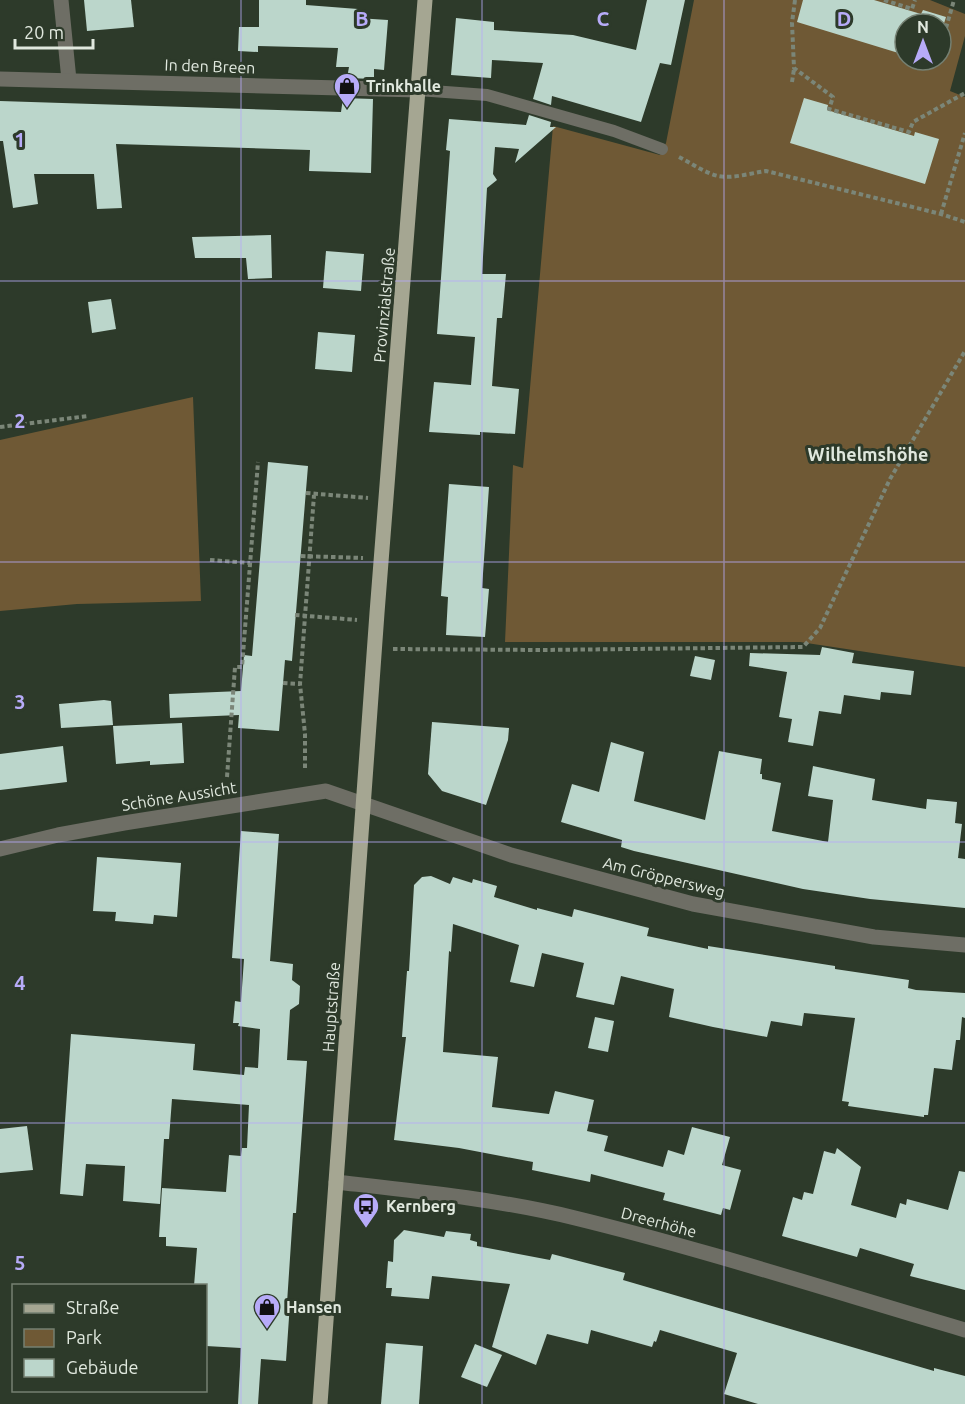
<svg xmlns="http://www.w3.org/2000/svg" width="965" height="1404" viewBox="0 0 965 1404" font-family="Ubuntu,sans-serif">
<rect width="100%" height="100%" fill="#2d3a2a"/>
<!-- green -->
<g fill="#6f5935" fill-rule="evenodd">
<path d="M 694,0 L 930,0 L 965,14 L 965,36 L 950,91 L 965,97 L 965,667 L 800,642 L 505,642 L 513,465 L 523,468 L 553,126 L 660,155 L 666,143 ZM 905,24 L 941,24 L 941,60 L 905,60 Z"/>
<polygon points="193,397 201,601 77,604 0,611 0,440"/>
</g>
<!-- building -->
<g fill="#bbd6cb">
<polygon points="84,0 131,0 134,27 87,31"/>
<polygon points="259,0 306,0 306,5 358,9 357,18 388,20 384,70 374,69 374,79 347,78 349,67 336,67 338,48 258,46 258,52 238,51 239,27 259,27"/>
<polygon points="647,0 685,0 671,65 660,63 641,122 552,96 551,105 533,99 543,63 492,60 491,78 451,75 456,18 494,22 494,30 573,35 636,50"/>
<polygon points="803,0 874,0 921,14 923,10 946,17 941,33 941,24 905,24 905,55 797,22"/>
<polygon points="343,98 373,99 371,173 309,171 310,150 116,144 122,208 97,209 94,174 34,174 38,204 13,208 3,141 0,141 0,101 341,112"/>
<polygon points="804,98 828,105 827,110 914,136 915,132 939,139 925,184 790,143"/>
<polygon points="529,115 551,122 550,127 556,127 515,163 519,149 495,147 493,174 497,180 487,188 482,274 506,274 502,318 497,318 492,386 519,389 515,434 480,432 480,435 429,432 434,382 471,385 475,337 437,334 450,151 446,150 449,119 526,125"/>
<polygon points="271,235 272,278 248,279 246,258 195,258 192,237"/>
<polygon points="326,251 364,254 361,291 323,288"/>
<polygon points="111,299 116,329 92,333 88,302"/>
<polygon points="318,332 355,335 352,372 315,369"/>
<polygon points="268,462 308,466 292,661 285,660 279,731 238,728 239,715 170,718 169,694 241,691 244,655 252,656"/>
<polygon points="449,484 489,487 482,588 489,589 485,637 446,635 448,597 441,596"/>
<polygon points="822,647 854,653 852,663 914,671 911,695 881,692 880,700 844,695 841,714 819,711 813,746 788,742 792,719 779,717 787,672 749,666 750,653 820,655"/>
<polygon points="695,656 715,660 711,680 690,676"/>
<polygon points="104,700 111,701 113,725 61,728 59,704"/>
<polygon points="432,722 509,728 508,740 486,805 442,791 428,774"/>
<polygon points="182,723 184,763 150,765 150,761 116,764 113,726"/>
<polygon points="611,742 644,752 634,801 705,820 719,751 762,759 760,774 762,774 762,779 781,783 772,831 828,842 833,800 808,796 813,766 875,779 872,800 926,809 927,799 957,802 955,823 962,824 958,858 965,859 965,908 870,899 803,889 634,851 621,847 622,840 561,822 572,784 599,792"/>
<polygon points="63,746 67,782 0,790 0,754"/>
<polygon points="241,831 279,834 270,961 293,964 292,980 300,986 299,1004 290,1010 287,1060 307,1061 296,1213 293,1213 287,1303 290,1303 286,1361 261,1359 258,1404 238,1404 241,1348 206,1346 206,1286 194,1286 197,1248 166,1246 166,1237 159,1237 162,1188 226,1192 229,1155 241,1156 242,1148 247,1148 249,1105 172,1099 169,1139 164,1139 160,1204 123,1201 125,1166 86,1164 83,1196 60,1194 71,1034 195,1044 193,1070 244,1075 245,1067 258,1068 260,1029 238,1026 239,1023 233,1023 235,1001 241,1002 244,959 232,958"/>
<polygon points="97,857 181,863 177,917 154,915 153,924 115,921 116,912 93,911"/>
<polygon points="431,876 450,884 453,877 472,883 473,879 497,886 494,897 537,910 537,908 572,917 574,909 649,928 647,936 708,949 708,946 835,966 835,969 909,980 908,988 916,990 965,993 965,1018 962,1017 960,1040 956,1040 952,1070 934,1068 928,1115 924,1115 924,1117 848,1106 849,1102 842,1101 855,1018 804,1013 802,1026 771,1021 767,1037 713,1027 669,1017 674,989 621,976 614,1005 576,997 584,963 542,953 534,987 510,982 519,945 453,924 451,952 449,951 443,1052 498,1057 492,1107 549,1114 555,1091 594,1100 587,1131 608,1136 604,1151 663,1167 668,1150 684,1155 692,1127 730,1137 722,1165 741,1170 730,1210 723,1208 721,1215 663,1200 665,1193 591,1174 590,1182 532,1170 533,1162 459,1148 394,1140 406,1037 402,1037 407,971 409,971 414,885 422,877"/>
<polygon points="595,1017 614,1021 608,1052 588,1048"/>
<polygon points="27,1126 33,1170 0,1173 0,1129"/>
<polygon points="837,1148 861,1167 851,1205 896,1218 900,1203 906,1205 907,1199 948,1210 959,1171 965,1172 965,1290 910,1276 914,1264 860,1248 857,1257 782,1236 793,1197 802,1200 804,1192 813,1194 824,1151 835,1154"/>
<polygon points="404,1230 444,1237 446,1231 471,1234 470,1240 477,1242 477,1246 550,1260 552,1254 625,1273 623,1280 934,1371 934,1368 965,1376 965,1404 758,1404 724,1394 737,1353 660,1330 656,1342 654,1341 652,1347 591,1330 588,1344 547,1334 536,1365 492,1347 510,1284 432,1276 429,1299 391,1296 392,1288 386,1288 388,1261 393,1262 394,1240"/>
<polygon points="386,1343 423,1346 419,1404 381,1404"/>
<polygon points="475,1344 502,1355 487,1387 461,1377"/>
</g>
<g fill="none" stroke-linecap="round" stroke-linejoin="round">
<!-- path -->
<g stroke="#7b8678" stroke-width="4" stroke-dasharray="4.5 3" stroke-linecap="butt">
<polyline points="795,0 792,23 794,68 833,97 829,109 909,132 913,122 965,93"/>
<polyline points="884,0 912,9 915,0"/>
<polyline points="946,28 954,0"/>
<polyline points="792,82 794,69"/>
<path d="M 679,157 C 691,163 705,173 718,176 C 733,179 751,173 766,171 L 941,214 L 965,222"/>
<polyline points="941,214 965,133"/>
<polyline points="0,427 88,416"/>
<polyline points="306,493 368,498"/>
<polyline points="301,556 363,558"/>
<polyline points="210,560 250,563"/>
<polyline points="295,615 357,620"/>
<polyline points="393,649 543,650 803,647 820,628 890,479 965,351"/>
<polyline points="283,683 300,684"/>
<polyline points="305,768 305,734 300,684 314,495"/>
<polyline points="227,777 235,667 242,667 258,462"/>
</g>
<!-- service -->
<polyline stroke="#6e6e65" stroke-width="12" points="418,90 487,95 614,131 662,149"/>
<!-- minor -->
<g stroke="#6e6e65" stroke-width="15">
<polyline points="61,0 69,80"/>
<polyline points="0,79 418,90"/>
<polyline points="0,849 58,835 124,823 326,791 511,855 693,904 874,937 965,945"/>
<path d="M 336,1182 C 416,1191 497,1199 575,1218 C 706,1250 835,1292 965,1330"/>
</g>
<!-- primary -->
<polyline stroke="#a5a692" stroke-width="15" points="320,1404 377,613 425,0"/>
</g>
<!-- grid -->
<path fill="none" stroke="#b7abf8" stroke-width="1.5" stroke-opacity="0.55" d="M 241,0 L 241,1404M 482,0 L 482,1404M 724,0 L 724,1404M 0,281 L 965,281M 0,562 L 965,562M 0,842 L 965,842M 0,1123 L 965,1123"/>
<!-- icons -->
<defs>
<g id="shop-pin" transform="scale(1.35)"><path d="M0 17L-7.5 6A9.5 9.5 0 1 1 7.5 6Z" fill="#b7abf8" stroke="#2d3a2a"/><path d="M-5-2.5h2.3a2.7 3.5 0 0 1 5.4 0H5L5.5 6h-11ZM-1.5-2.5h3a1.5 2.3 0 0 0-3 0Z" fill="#111"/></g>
<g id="bus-pin" transform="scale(1.35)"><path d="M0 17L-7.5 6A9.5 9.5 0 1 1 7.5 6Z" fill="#b7abf8" stroke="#2d3a2a"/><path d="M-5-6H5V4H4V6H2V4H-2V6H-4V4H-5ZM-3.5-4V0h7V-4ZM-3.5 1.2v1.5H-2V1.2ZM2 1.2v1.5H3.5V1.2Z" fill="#111"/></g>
</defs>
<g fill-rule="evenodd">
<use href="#shop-pin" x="347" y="86"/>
<use href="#bus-pin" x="366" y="1206"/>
<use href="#shop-pin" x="267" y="1307"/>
</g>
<g text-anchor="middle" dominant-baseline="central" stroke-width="6" stroke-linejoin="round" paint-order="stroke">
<!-- street labels -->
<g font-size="16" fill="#e0e8de" stroke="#2d3a2a">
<text transform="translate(210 66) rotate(2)">In den Breen</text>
<text transform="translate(384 305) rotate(-85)">Provinzialstraße</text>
<text transform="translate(179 796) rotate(-9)">Schöne Aussicht</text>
<text transform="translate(664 877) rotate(14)">Am Gröppersweg</text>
<text transform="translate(331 1007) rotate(-86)">Hauptstraße</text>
<text transform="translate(659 1222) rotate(15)">Dreerhöhe</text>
</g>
<!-- poi labels -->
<g font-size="16" font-weight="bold" fill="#e0e8de" stroke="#2d3a2a" text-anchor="start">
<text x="366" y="86">Trinkhalle</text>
<text x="386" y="1206">Kernberg</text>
<text x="286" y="1307">Hansen</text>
</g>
<!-- neighbourhood labels -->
<g font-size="18" font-weight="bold" fill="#e0e8de" stroke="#2d3a2a">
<text x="868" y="454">Wilhelmshöhe</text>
</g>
</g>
<g font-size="20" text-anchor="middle" font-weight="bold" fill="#b7abf8" stroke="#2d3a2a" stroke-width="6" stroke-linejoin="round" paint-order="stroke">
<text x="362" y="26">B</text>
<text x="603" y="26">C</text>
<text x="844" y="26">D</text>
<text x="20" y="147">1</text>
<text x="20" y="428">2</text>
<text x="20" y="709">3</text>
<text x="20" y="990">4</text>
<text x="20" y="1270">5</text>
</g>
<!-- legend -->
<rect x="12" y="1284" width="195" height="108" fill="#2d3a2a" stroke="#758072" stroke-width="1.5"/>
<rect x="24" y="1304" width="30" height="9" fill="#a5a692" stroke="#758072" stroke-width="1.5"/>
<text x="66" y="1314" font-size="18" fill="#e0e8de">Straße</text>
<rect x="24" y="1329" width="30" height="18" fill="#6f5935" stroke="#758072" stroke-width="1.5"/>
<text x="66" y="1344" font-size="18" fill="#e0e8de">Park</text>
<rect x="24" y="1359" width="30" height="18" fill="#bbd6cb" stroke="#758072" stroke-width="1.5"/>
<text x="66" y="1374" font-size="18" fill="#e0e8de">Gebäude</text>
<!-- north arrow -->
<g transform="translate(923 42)"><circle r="28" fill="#2d3a2a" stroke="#758072" stroke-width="1.5"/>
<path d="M0-4.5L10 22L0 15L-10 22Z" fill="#b7abf8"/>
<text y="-9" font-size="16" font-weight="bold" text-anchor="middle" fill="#e0e8de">N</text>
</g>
<!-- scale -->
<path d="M15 39v9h78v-9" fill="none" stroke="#e0e8de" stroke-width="3"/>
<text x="24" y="39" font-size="18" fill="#e0e8de" stroke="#2d3a2a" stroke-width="4.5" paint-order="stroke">20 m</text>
</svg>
